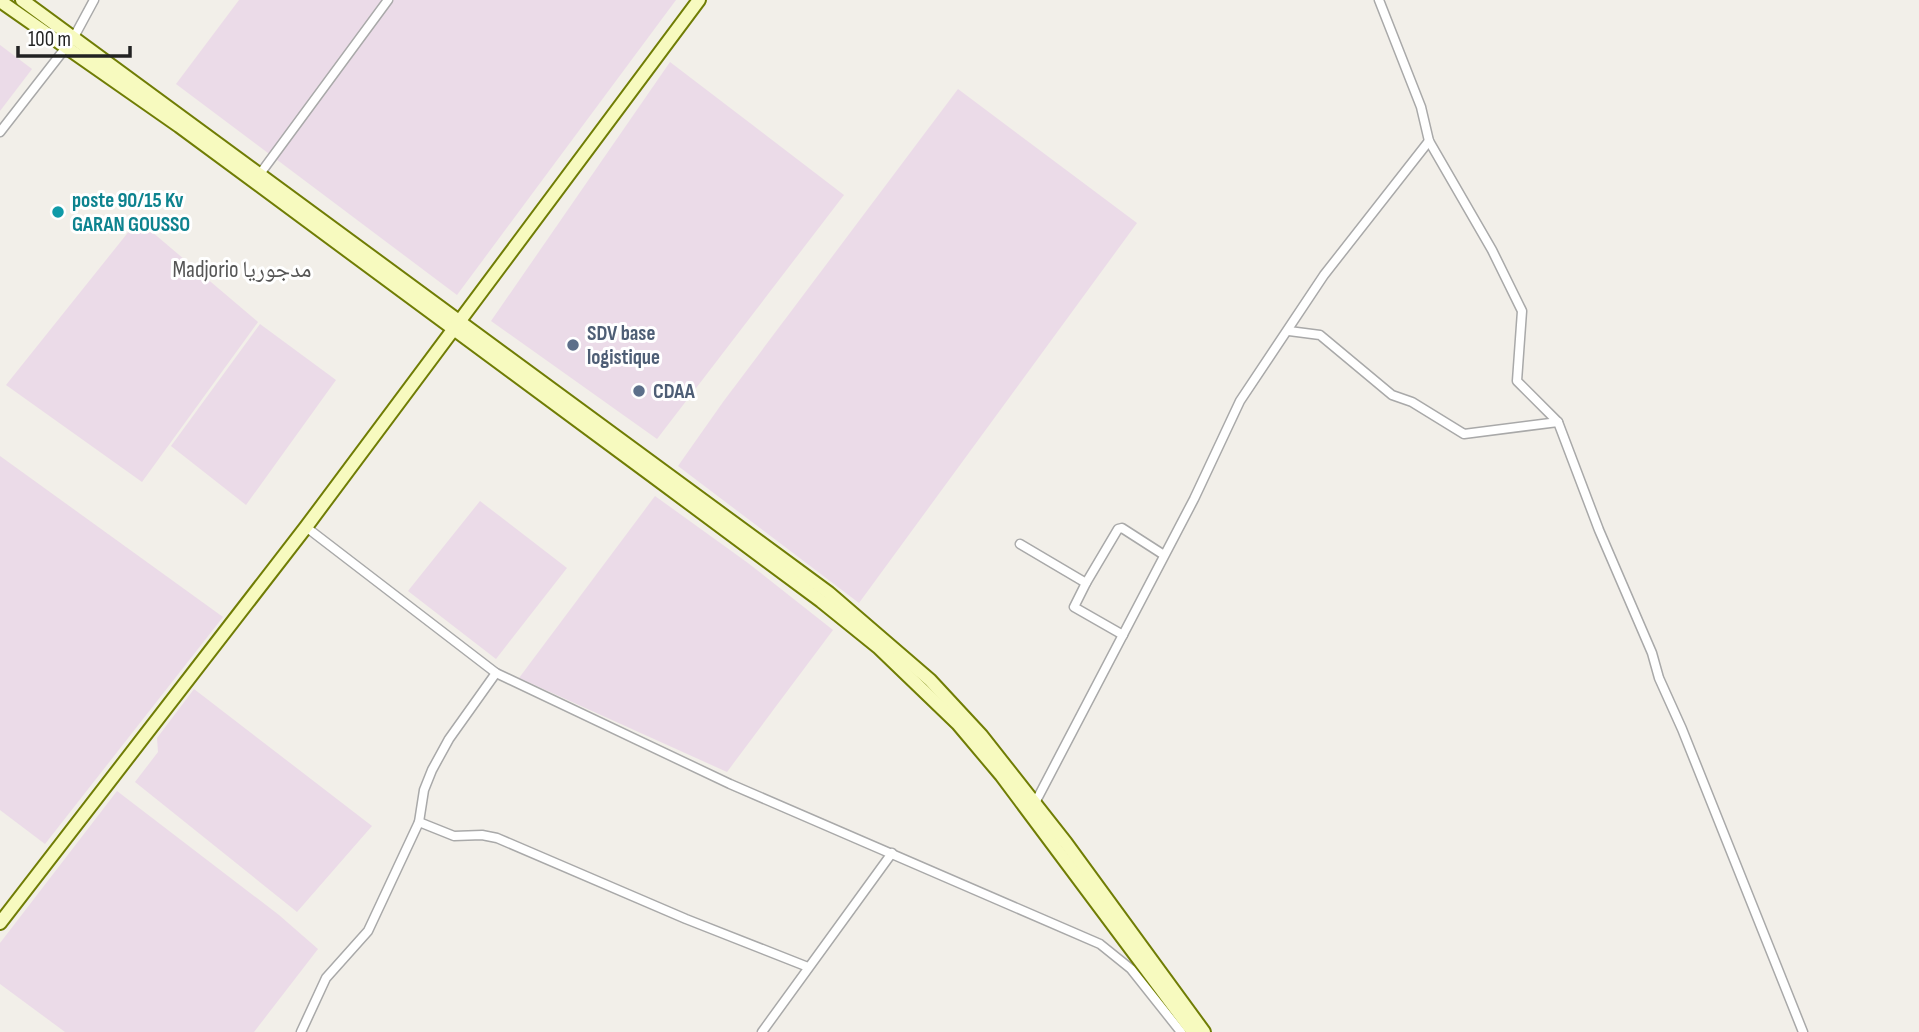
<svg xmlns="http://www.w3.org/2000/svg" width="1919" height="1032" viewBox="0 0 1919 1032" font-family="'Sofia Sans Condensed','Noto Naskh Arabic',sans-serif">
<rect width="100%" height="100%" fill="#f2efe9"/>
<!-- industrial -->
<g fill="#ebdbe8">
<polygon points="239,0 676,0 457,295 176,84"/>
<polygon points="0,45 32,69 0,111"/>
<polygon points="670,62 844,195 657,439 491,321"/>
<polygon points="958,89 1137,223 859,603 678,466 723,402"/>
<polygon points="138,220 258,322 142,482 6,385"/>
<polygon points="260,324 336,380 246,505 171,446"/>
<polygon points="0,456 223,617 45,844 0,810"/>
<polygon points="655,496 748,563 833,630 727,772 519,678"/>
<polygon points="480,501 567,568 496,659 408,591"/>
<polygon points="194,689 372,826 297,912 135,782 158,752 157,738"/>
<polygon points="117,791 279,915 318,949 254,1032 65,1032 0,984 0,943"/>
</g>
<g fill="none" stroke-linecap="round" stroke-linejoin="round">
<!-- street casing -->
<g stroke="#a9a9a9" stroke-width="11">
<g id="street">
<polyline points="1379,0 1421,107 1429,141 1492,250 1522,311 1517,381 1558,422 1599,530 1652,653 1659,678 1682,729 1803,1032"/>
<polyline points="0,132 74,37 94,0"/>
<polyline points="257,178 388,0"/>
<polyline points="1289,331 1320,335 1392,395 1412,402 1464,434 1558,422"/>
<polyline points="306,527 496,673 730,784 1100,944 1131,969 1181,1032"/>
<polyline points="1020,544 1086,583 1074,607 1123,635"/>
<polyline points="1086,583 1118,529 1122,528 1164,555"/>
<polyline points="1035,803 1194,499 1240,401 1324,275 1429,141"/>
<polyline points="419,822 454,836 482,835 497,838 686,919 808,967"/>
<polyline points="301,1032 326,978 368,931 419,822 424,790 432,770 449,739 496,673"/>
<polyline points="762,1032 892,853"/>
</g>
</g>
<!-- secondary casing -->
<g stroke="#707d05" stroke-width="16">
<g id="secondary">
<polyline points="22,0 829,593 930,680 981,735 1066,843 1204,1032"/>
<polyline points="0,1 179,126 650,474 821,601 878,647 958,724 1001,775 1193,1032"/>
<polyline points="0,923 306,527 699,0"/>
</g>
</g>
<!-- street -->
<use href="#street" stroke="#fff" stroke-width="8"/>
<!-- secondary -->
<use href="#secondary" stroke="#f7fabf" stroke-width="12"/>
</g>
<!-- markers -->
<circle fill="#0f9aa8" stroke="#fff" stroke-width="2.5" cx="58" cy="212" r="7"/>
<g fill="#5c6f8a" stroke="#fff" stroke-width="2.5">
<circle cx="573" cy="345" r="7"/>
<circle cx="639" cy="391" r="7"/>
</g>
<g text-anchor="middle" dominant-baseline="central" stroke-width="6" stroke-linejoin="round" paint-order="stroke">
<!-- culture labels -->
<g font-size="21" font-weight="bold" fill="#0d838f" stroke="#fff" text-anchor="start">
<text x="72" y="200">poste 90/15 Kv<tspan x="72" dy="24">GARAN GOUSSO</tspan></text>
</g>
<!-- service labels -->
<g font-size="21" font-weight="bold" fill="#4e5e75" stroke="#fff" text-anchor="start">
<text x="587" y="333">SDV base<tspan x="587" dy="24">logistique</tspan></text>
<text x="653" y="391">CDAA</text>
</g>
<!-- neighbourhood labels -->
<g font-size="23" fill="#555" stroke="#fff">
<text x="242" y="270">Madjorio مدجوريا</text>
</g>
</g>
<!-- scale -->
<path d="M18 46v10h112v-10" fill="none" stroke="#222222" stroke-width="3.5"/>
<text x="28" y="46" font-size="21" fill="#222222" stroke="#ffffff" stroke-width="5" paint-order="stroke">100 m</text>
</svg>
